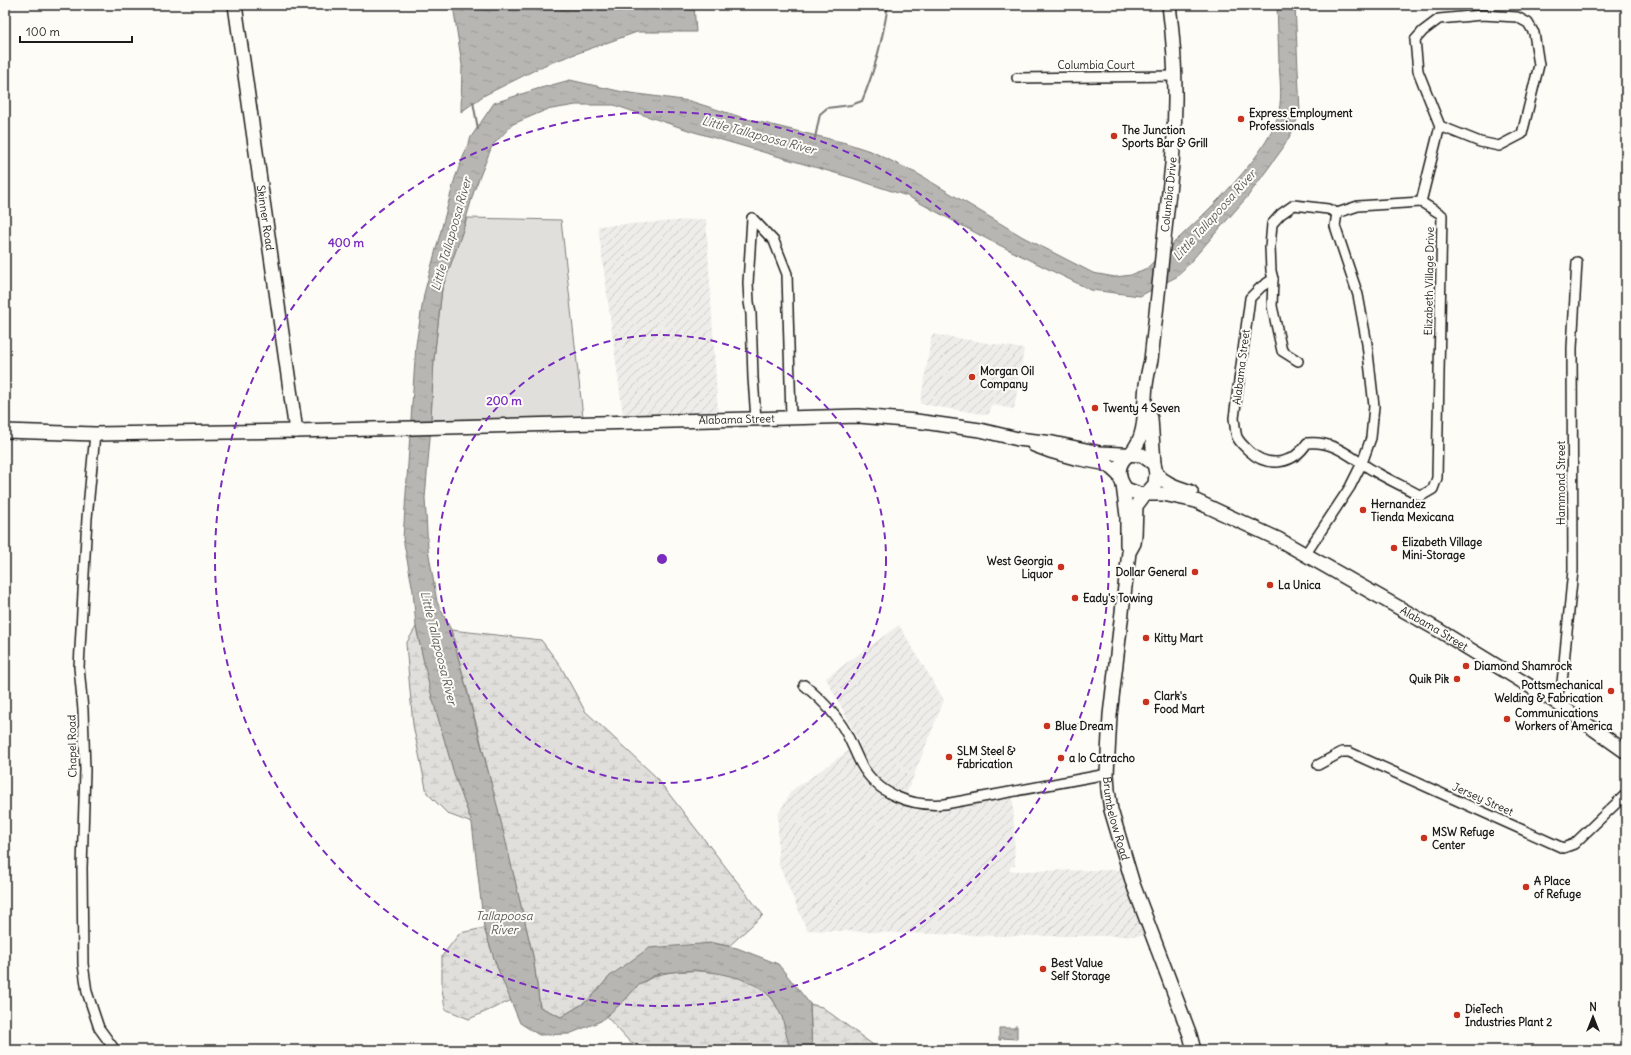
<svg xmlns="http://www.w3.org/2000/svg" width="1631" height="1055" viewBox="0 0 1631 1055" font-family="Delius,sans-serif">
<defs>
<pattern id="industrial-furrows" width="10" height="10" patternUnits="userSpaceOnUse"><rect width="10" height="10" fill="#eeede9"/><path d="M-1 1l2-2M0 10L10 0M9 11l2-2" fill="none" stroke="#cccbc7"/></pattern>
<pattern id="wetland-marsh" width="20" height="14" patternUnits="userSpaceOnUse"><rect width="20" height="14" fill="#e0dfdb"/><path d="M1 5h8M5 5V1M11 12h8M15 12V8" fill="none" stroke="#c0bfbb"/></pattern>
<pattern id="water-ripples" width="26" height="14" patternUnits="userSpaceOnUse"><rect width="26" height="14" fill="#b7b6b2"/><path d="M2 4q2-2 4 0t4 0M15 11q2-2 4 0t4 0" fill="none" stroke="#9d9c98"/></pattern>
</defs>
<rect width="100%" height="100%" fill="#fdfcf7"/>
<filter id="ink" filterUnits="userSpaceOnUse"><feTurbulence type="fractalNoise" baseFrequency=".025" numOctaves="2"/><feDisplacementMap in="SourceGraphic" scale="8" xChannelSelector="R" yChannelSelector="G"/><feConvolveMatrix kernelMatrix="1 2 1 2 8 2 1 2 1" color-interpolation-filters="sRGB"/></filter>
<g filter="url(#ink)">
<!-- industrial -->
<g fill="url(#industrial-furrows)">
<polygon points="706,219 718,413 623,415 598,226"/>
<polygon points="932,334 1024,349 1014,409 991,405 989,415 920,404"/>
<polygon points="899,625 944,700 902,805 916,810 936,810 1013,797 1015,866 1011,866 1009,871 1121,870 1146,936 999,936 807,930 778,863 778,815 791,791 860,743 826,678"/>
</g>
<!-- green -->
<polygon fill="#e0dfdb" stroke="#7e7e7c" points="467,218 561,220 583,417 431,420 434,359 442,289"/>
<!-- wetland -->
<g fill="url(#wetland-marsh)" stroke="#7e7e7c">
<path d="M 416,627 C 431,693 448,759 472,823 L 448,814 L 427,793 L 413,725 L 406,644 Z"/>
<polygon points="451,630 541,640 560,665 585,711 655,776 763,915 729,946 713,943 610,976 589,1000 561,1017 540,1007 533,956 480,738"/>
<polygon points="484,928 497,967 512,1000 469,1019 445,1009 442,989 442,956 460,933"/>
<path d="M 683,971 C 716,970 759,975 777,1006 C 785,1019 788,1035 790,1050 L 649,1050 L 629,1041 L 606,1016 C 634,991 642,973 683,971 Z"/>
<polygon points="810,1004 822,1007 880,1050 812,1050"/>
</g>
<!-- water -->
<g fill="url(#water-ripples)" stroke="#797876">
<polygon points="453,5 694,5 696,32 637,32 547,64 483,96 461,112 462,65"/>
<path d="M 1277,5 L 1295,5 L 1300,112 L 1292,132 L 1283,148 L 1248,196 L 1178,276 L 1140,296 L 1091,290 L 989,240 L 907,196 L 852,178 L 691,131 L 614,105 L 576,105 L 546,110 L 513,124 L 492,146 L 474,191 L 462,233 L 442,289 L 434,359 L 430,438 L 425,498 L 428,549 L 437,602 L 451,630 L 498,809 L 533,956 L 540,1007 L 561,1017 L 589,1000 L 610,976 L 649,948 L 713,943 L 737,948 L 778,964 L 810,1004 L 812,1050 L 790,1050 L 782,1017 L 772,998 L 759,987 L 739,978 L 717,973 L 695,970 L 661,973 L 651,977 L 637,986 L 626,999 L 601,1021 L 569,1034 L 539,1035 L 520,1023 L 497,967 L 484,928 L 472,823 L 455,777 L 430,690 L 416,627 L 413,591 L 403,538 L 416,345 L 424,294 L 455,178 L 471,137 L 494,103 L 537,89 L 570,80 L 623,92 L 690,101 L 747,119 L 846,143 L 873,152 L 918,174 L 1023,237 L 1093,273 L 1115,277 L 1131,275 L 1147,268 C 1184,232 1269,161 1279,111 C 1282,96 1280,79 1279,63 C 1278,44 1278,24 1277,5 Z"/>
<polygon points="1015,1026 1017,1026 1017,1039 1001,1038 1001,1040 999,1040 999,1028 1015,1028"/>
</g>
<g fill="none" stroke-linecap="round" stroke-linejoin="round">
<!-- stream -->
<g stroke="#797876" stroke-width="2">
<polyline points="473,102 478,129"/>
<path d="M 815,138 L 820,114 L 827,108 L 851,105 L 862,101 C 875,70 883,37 888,5"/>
</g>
<!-- street casing -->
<g stroke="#1c1c1c" stroke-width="12">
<g id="street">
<polygon points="1482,15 1517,17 1528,23 1534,33 1539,65 1522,134 1499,146 1480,142 1440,126 1418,71 1415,40 1423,31 1439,19"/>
<polyline points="1017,78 1176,76"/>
<polyline points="1421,202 1440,126"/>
<polyline points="752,218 774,241 787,274 791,418"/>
<polyline points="752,218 748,283 749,302 751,314 753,378 756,419"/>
<path d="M 1273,279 L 1261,287 L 1250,298 L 1234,418 C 1235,424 1235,431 1237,437 C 1240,443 1245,447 1249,451 C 1268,469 1294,464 1307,443 C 1335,440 1351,458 1374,471 C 1389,480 1405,487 1421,496 L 1433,489 L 1437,478 L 1442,215 L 1421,202 L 1358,206 L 1337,213"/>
<polyline points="1298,361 1282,351 1272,306 1273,279 1271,271 1270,247 1272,224 1281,214 1294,205 1328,209 1337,213"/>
<polyline points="95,434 87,518 79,667 83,710 85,770 82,868 83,964 87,992 99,1028 115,1050"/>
<polyline points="1305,555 1350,487 1362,463 1371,438 1374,406 1367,344 1358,295 1335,226 1337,213"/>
<path d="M 804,685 C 817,696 831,709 840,723 C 849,735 854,751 861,764 C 878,795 911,807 945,804 L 1107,774"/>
<polyline points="1554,701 1562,683 1573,570 1572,348 1577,262"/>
<polyline points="1318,765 1342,752 1349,752 1563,848 1574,844 1626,794"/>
</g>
</g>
<!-- secondary casing -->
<g stroke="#1c1c1c" stroke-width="16">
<g id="secondary">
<path id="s1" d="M 235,5 L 296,431"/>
<polyline points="1151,418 1154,464"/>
<path id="s2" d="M 5,431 L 95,434 L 296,431 L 859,416 L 916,421 L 980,430 L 1018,439 L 1053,443 L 1100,453 L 1142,455 L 1154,464 L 1156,473 L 1155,484 L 1147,493"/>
<polyline points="1034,445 1050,451 1075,458 1102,463 1109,466 1120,476"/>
<path id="s3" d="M 1131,453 C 1148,434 1143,409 1146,385 C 1147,377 1149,368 1151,360 L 1172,164 C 1177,110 1176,58 1169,5"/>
<path id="s4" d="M 1128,455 C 1117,464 1117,477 1126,489 L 1139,494 L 1163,494 L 1196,501 L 1278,539 L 1440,631 L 1554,701 L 1626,752"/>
<path d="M 1156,473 C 1165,484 1177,487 1191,492"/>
<polyline points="1123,485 1127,516 1127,545"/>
<path id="s5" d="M 1145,494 L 1136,506 L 1135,536 L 1134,543 L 1129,552 L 1110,715 L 1107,774 L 1108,790 L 1111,810 L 1133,884 L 1190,1035 L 1194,1050"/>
</g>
</g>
<!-- street -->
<use href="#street" stroke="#fdfcf7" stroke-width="9"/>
<!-- secondary -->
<use href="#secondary" stroke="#fdfcf7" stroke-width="13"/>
</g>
</g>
<!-- distance rings -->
<g fill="none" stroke="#7b2cbf" stroke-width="2" stroke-dasharray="7 5">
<circle cx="662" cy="559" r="224"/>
<circle cx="662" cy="559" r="447"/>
</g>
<!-- markers -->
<g fill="#c8321e" stroke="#fdfcf7" stroke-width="1.5">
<circle cx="1241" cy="119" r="4"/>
<circle cx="1114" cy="136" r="4"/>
<circle cx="972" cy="377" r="4"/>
<circle cx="1095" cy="408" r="4"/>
<circle cx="1363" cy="510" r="4"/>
<circle cx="1394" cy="548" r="4"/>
<circle cx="1061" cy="567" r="4"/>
<circle cx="1195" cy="572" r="4"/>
<circle cx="1270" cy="585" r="4"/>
<circle cx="1075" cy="598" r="4"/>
<circle cx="1146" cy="638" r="4"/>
<circle cx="1466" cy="666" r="4"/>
<circle cx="1457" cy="679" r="4"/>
<circle cx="1611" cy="691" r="4"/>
<circle cx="1146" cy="702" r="4"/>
<circle cx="1507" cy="719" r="4"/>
<circle cx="1047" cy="726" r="4"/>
<circle cx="949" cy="757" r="4"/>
<circle cx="1061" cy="758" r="4"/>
<circle cx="1424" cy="838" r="4"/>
<circle cx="1526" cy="887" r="4"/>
<circle cx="1043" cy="969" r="4"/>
<circle cx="1457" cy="1015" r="4"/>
</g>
<g text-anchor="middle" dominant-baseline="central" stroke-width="4" stroke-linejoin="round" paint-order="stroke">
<!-- street labels -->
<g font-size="11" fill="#1c1c1c" stroke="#fdfcf7">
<text x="1096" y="65">Columbia Court</text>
<text stroke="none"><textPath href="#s3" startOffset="263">Columbia Drive</textPath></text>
<text stroke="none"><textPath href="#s1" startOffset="215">Skinner Road</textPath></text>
<text transform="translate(1429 281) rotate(-89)">Elizabeth Village Drive</text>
<text transform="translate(1241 367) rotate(-83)">Alabama Street</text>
<text stroke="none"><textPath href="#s2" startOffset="732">Alabama Street</textPath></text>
<text transform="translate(1561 483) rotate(-90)">Hammond Street</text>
<text stroke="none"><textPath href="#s4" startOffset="380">Alabama Street</textPath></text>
<text transform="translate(72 746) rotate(-91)">Chapel Road</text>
<text transform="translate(1483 799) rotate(24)">Jersey Street</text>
<text stroke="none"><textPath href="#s5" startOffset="331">Brumbelow Road</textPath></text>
</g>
<!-- poi labels -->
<g font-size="11" font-weight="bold" fill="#1c1c1c" stroke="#fdfcf7" text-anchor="start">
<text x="1249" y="113">Express Employment<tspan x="1249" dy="13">Professionals</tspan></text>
<text x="1122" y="130">The Junction<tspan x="1122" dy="13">Sports Bar &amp; Grill</tspan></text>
<text x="980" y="371">Morgan Oil<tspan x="980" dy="13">Company</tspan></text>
<text x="1103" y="408">Twenty 4 Seven</text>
<text x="1371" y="504">Hernandez<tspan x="1371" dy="13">Tienda Mexicana</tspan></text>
<text x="1402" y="542">Elizabeth Village<tspan x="1402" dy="13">Mini-Storage</tspan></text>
<text x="1053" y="561" text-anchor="end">West Georgia<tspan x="1053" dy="13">Liquor</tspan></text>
<text x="1187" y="572" text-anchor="end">Dollar General</text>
<text x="1278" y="585">La Unica</text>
<text x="1083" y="598">Eady's Towing</text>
<text x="1154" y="638">Kitty Mart</text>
<text x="1474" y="666">Diamond Shamrock</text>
<text x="1449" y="679" text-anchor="end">Quik Pik</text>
<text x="1603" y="685" text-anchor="end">Pottsmechanical<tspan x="1603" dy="13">Welding &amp; Fabrication</tspan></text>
<text x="1154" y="696">Clark's<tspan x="1154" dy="13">Food Mart</tspan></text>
<text x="1515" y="713">Communications<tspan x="1515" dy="13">Workers of America</tspan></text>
<text x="1055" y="726">Blue Dream</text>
<text x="957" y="751">SLM Steel &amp;<tspan x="957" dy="13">Fabrication</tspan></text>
<text x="1069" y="758">a lo Catracho</text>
<text x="1432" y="832">MSW Refuge<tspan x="1432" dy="13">Center</tspan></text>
<text x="1534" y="881">A Place<tspan x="1534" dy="13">of Refuge</tspan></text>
<text x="1051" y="963">Best Value<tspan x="1051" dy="13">Self Storage</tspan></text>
<text x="1465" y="1009">DieTech<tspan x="1465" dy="13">Industries Plant 2</tspan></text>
</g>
<!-- water labels -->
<g font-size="12" font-style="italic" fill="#5a5a58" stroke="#fdfcf7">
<text transform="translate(759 135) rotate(15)">Little Tallapoosa River</text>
<text transform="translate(1214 215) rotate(-48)">Little Tallapoosa River</text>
<text transform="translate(451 234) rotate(-74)">Little Tallapoosa River</text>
<text transform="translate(439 648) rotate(76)">Little Tallapoosa River</text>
<text x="504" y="915">Tallapoosa<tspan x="504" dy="14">River</tspan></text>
</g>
</g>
<circle cx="662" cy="559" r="6" fill="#7b2cbf" stroke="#fdfcf7" stroke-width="2"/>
<g font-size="12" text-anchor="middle" font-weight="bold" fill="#7b2cbf" stroke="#fdfcf7" stroke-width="4" stroke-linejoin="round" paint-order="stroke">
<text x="346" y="247">400 m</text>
<text x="504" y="405">200 m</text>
</g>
<!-- margin -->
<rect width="1631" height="1055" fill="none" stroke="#fdfcf7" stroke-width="20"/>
<rect x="10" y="10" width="1611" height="1035" fill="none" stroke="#1c1c1c" stroke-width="1.5" filter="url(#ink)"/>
<!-- north arrow -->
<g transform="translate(1593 1017)" stroke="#fdfcf7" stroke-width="3" paint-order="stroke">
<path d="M0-3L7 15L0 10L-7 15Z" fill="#1c1c1c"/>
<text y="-6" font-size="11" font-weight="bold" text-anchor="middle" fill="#1c1c1c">N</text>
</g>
<!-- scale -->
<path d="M20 36v6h112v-6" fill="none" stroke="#1c1c1c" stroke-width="2"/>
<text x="26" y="36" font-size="12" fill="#1c1c1c" stroke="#fdfcf7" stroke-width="3" paint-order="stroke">100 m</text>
</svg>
